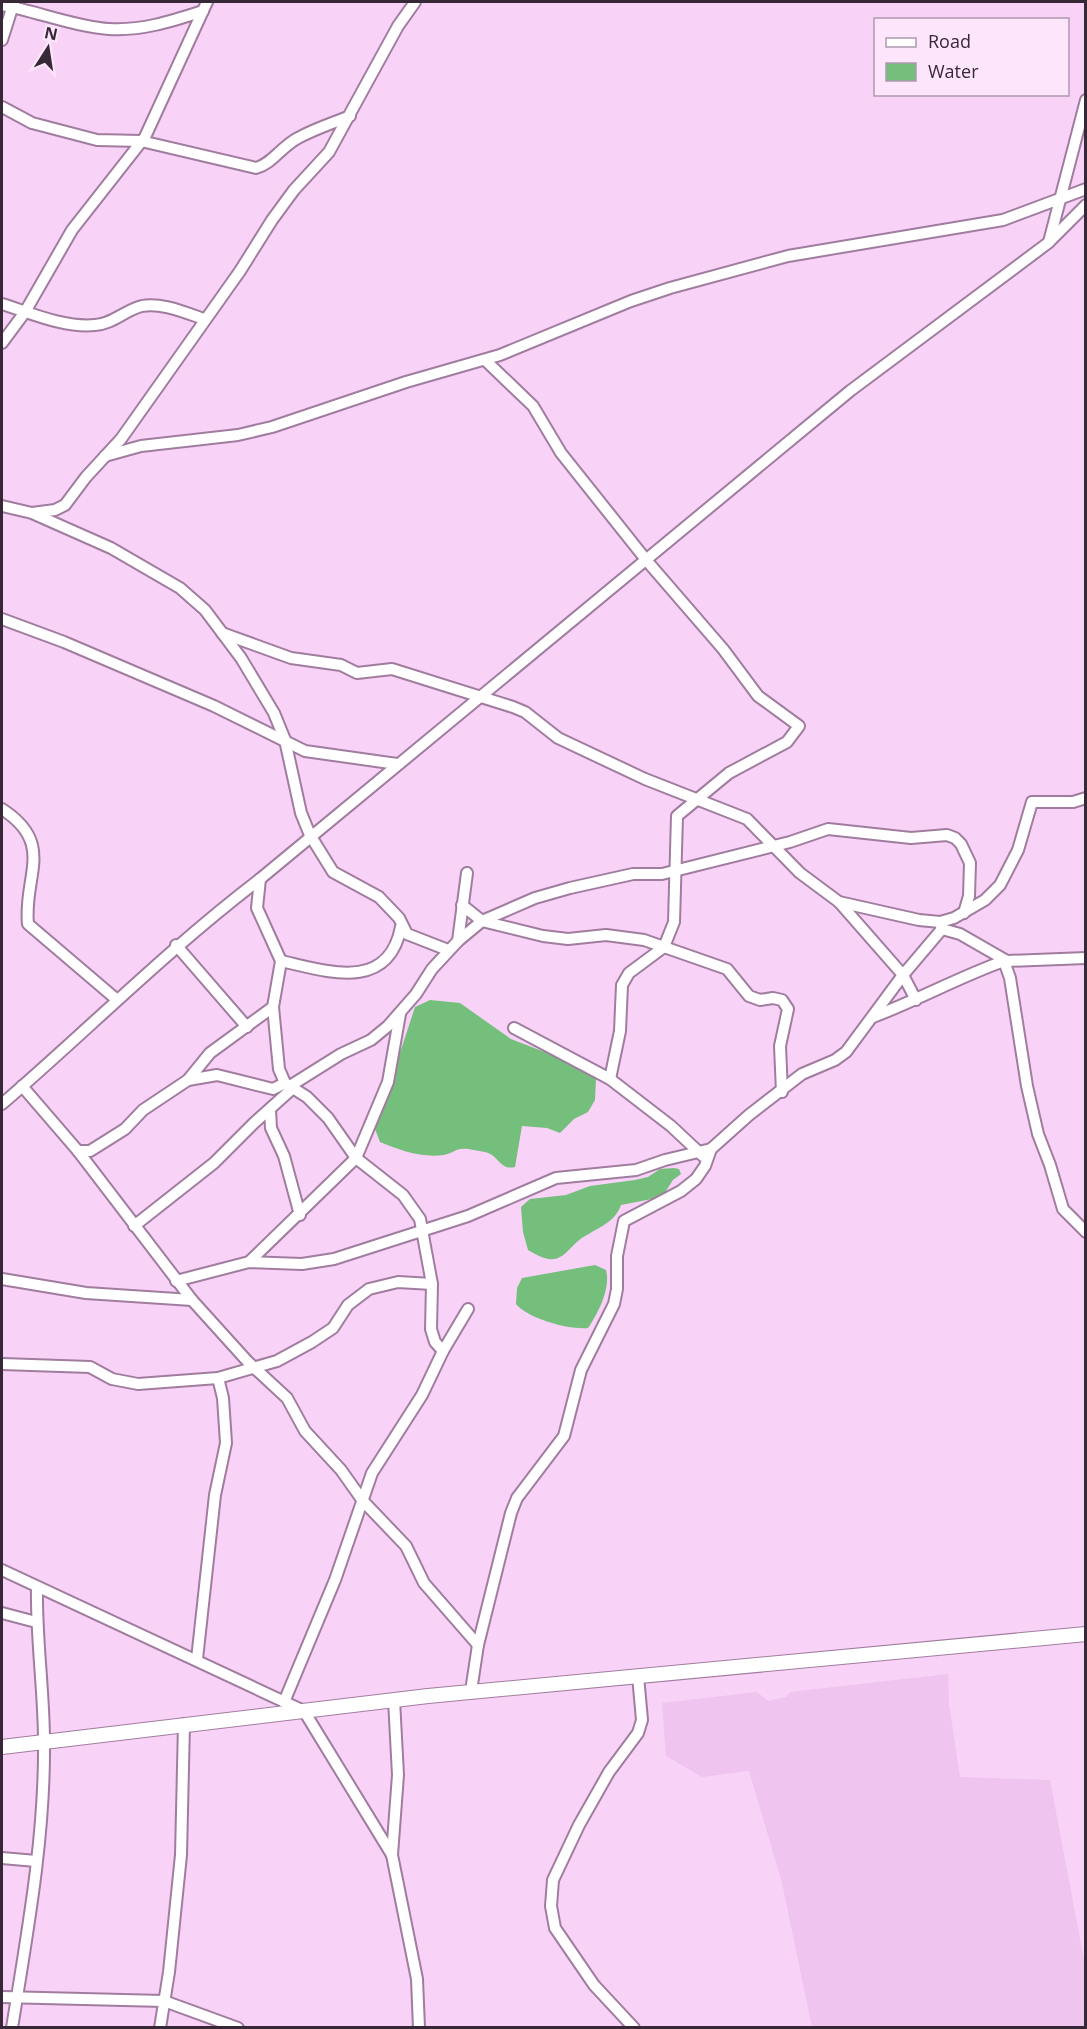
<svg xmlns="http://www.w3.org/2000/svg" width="1087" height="2029" viewBox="0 0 1087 2029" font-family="'Open Sans',sans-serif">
<rect width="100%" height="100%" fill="#f9d2f8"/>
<!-- built -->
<polygon fill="#efc4ee" points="948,1674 949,1704 960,1777 1050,1780 1085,1965 1085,2027 812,2027 782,1883 749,1771 702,1777 666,1756 662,1703 757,1692 768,1701 786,1697 790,1692"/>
<!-- water -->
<g fill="#73bf7b">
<path d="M 430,1000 L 460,1003 L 511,1039 L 591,1070 L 596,1078 L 595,1100 L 588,1112 L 574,1119 L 560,1133 L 547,1128 L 522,1126 L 515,1167 C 503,1170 500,1161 492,1155 C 488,1152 479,1151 474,1150 C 454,1146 457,1153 443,1155 C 422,1158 399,1150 380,1142 L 375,1129 L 415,1007 Z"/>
<path d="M 674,1168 L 679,1169 L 681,1174 L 673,1180 L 662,1197 L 621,1205 C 614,1225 593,1229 578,1241 C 572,1246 566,1254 560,1257 C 549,1263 537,1255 528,1250 L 523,1232 L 521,1207 L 530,1199 L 566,1195 L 590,1186 L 635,1180 L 648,1177 L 660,1169 Z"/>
<path d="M 595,1265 L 606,1270 C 611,1288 598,1313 588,1328 C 570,1330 528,1319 516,1304 L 517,1288 L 522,1278 Z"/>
</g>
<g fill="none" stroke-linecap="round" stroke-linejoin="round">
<!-- street casing -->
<g stroke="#a07d9f" stroke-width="14">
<g id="street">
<path d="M 2,5 C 36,11 76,27 109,29 C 142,31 172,21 203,11"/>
<polyline points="2,40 14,2"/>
<path d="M 2,107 L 32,123 L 97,140 L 141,141 L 256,168 C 272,164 282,146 298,138 C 314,129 333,123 350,116"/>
<polyline points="1049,242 1086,100"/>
<path d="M 2,304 C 31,313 64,328 95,325 C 113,324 125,310 142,306 C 161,302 186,313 204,319"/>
<polyline points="2,343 25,312 72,230 145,137 207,2"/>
<polyline points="485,360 533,406 561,453 647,561 723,649 758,696 799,726 787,742 729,773 677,816 674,922 664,947 629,973 622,985 620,1031 610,1079"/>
<polyline points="105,456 141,446 238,435 272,427 406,382 500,355 631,301 670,288 788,256 1003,220 1086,189"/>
<polyline points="2,506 32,513 111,548 180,588 205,610 241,658 274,713 285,740 301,813 310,835 333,872 379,897 399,918 407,934 448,950"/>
<polyline points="32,513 55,510 65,505 86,477 121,439 240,271 272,220 294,190 329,152 398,26 415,2"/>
<polyline points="2,619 64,642 214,706 305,751 397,764"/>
<polyline points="222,633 291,658 341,665 357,673 392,669 513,707 525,712 558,738 645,779 747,819 800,873 839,902 919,920 940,922 954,918 985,900 1000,885 1018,850 1032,802 1073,802 1086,798"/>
<path d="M 2,809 C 56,844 23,876 28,924 L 116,999"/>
<polyline points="260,879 257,908 281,961 273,1007 279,1069 285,1083 307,1097 328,1118 356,1158 403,1195 420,1219 432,1284 431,1329 435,1342 443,1351"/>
<polyline points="839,902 903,975 916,1000"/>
<polyline points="462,905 482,921 543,936 568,939 606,935 644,940 727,969 749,996 760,1000 773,998 782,1000 788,1009 780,1046 782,1092"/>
<polyline points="940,923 942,929 960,934 1007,961 1086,958"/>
<polyline points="458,941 467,873"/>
<polyline points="176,945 247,1027"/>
<path d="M 281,961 C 326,971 388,993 401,927"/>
<path d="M 873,1017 C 918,1000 959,977 1004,961 L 1010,978 L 1027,1086 L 1038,1134 L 1050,1165 L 1063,1209 L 1086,1232"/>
<polyline points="514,1028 610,1079 671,1126 703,1156"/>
<polyline points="188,1080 217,1075 273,1089 285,1083"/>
<polyline points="22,1086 78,1151 192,1300 248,1362 287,1398 305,1431 341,1470 363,1501 406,1546 424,1583 478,1645"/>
<polyline points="290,1086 341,1054 371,1040 388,1026 416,994 432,969 458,941 482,921 535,898 570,888 633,874 662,874 790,842 828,829 911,838 947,835 955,838 961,844 970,863 969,896 964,913"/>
<path d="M 2,1104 C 89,1029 167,950 260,879 L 850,391 L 1048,243 L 1086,205"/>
<polyline points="270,1110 271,1128 284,1156 300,1215"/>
<polyline points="78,1151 90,1151 125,1129 143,1110 188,1080 210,1053 273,1007"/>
<polyline points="134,1226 214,1163 254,1123 293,1088"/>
<polyline points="249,1262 356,1158 388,1082 400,1014"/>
<polyline points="2,1279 86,1293 192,1300"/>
<polyline points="176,1281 249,1262 302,1264 334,1259 468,1216 556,1178 636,1170 665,1160 711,1149"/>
<polyline points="2,1364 90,1367 112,1379 138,1384 218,1378 277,1361 312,1342 333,1328 348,1305 369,1289 398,1282 432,1284"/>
<polyline points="2,1570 304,1711 392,1855"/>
<polyline points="2,1613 36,1622"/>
<polyline points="197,1659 215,1495 226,1443 223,1398 218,1378"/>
<polyline points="471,1691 478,1645 511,1513 517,1498 564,1436 581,1370 614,1304 617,1289 617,1256 624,1221 681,1191 696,1179 705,1166 711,1149 749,1115 802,1074 835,1060 846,1052 903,975 942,929"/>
<polyline points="394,1700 398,1775 392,1855 417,1979 419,2028"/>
<polyline points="284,1702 335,1580 372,1473 422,1395 443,1351 468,1309"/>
<polyline points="2,1858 36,1861"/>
<polyline points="2,1997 164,2001 238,2028"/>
<path d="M 12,2028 C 27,1934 45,1838 44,1742 C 44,1691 36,1639 37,1588"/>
<polyline points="160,2028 169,1972 181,1855 184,1724"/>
<polyline points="634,2028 594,1985 555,1928 551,1906 553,1880 579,1825 609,1772 638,1733 642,1720 638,1676"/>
</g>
</g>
<!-- secondary casing -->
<g stroke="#a07d9f" stroke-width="16">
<polyline id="secondary" points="2,1747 428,1696 1086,1634"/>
</g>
<!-- street -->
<use href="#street" stroke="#fff" stroke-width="10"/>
<!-- secondary -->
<use href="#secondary" stroke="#fff" stroke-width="14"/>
</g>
<!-- border -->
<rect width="1087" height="2029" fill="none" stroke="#372837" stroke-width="6"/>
<!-- legend -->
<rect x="874" y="18" width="195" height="78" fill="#fde5fc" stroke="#ae99ad" stroke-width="1.5"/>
<rect x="886" y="38" width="30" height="9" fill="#ffffff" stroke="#ae99ad" stroke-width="1.5"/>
<text x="928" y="48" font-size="18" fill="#372837">Road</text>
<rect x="886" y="63" width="30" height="18" fill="#73bf7b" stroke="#ae99ad" stroke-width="1.5"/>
<text x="928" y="78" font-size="18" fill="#372837">Water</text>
<!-- north arrow -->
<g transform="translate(48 48) rotate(12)" stroke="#fde5fc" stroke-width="4.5" paint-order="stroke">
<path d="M0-4.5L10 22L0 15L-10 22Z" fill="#372837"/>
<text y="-9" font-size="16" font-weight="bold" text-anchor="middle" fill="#372837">N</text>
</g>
</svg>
